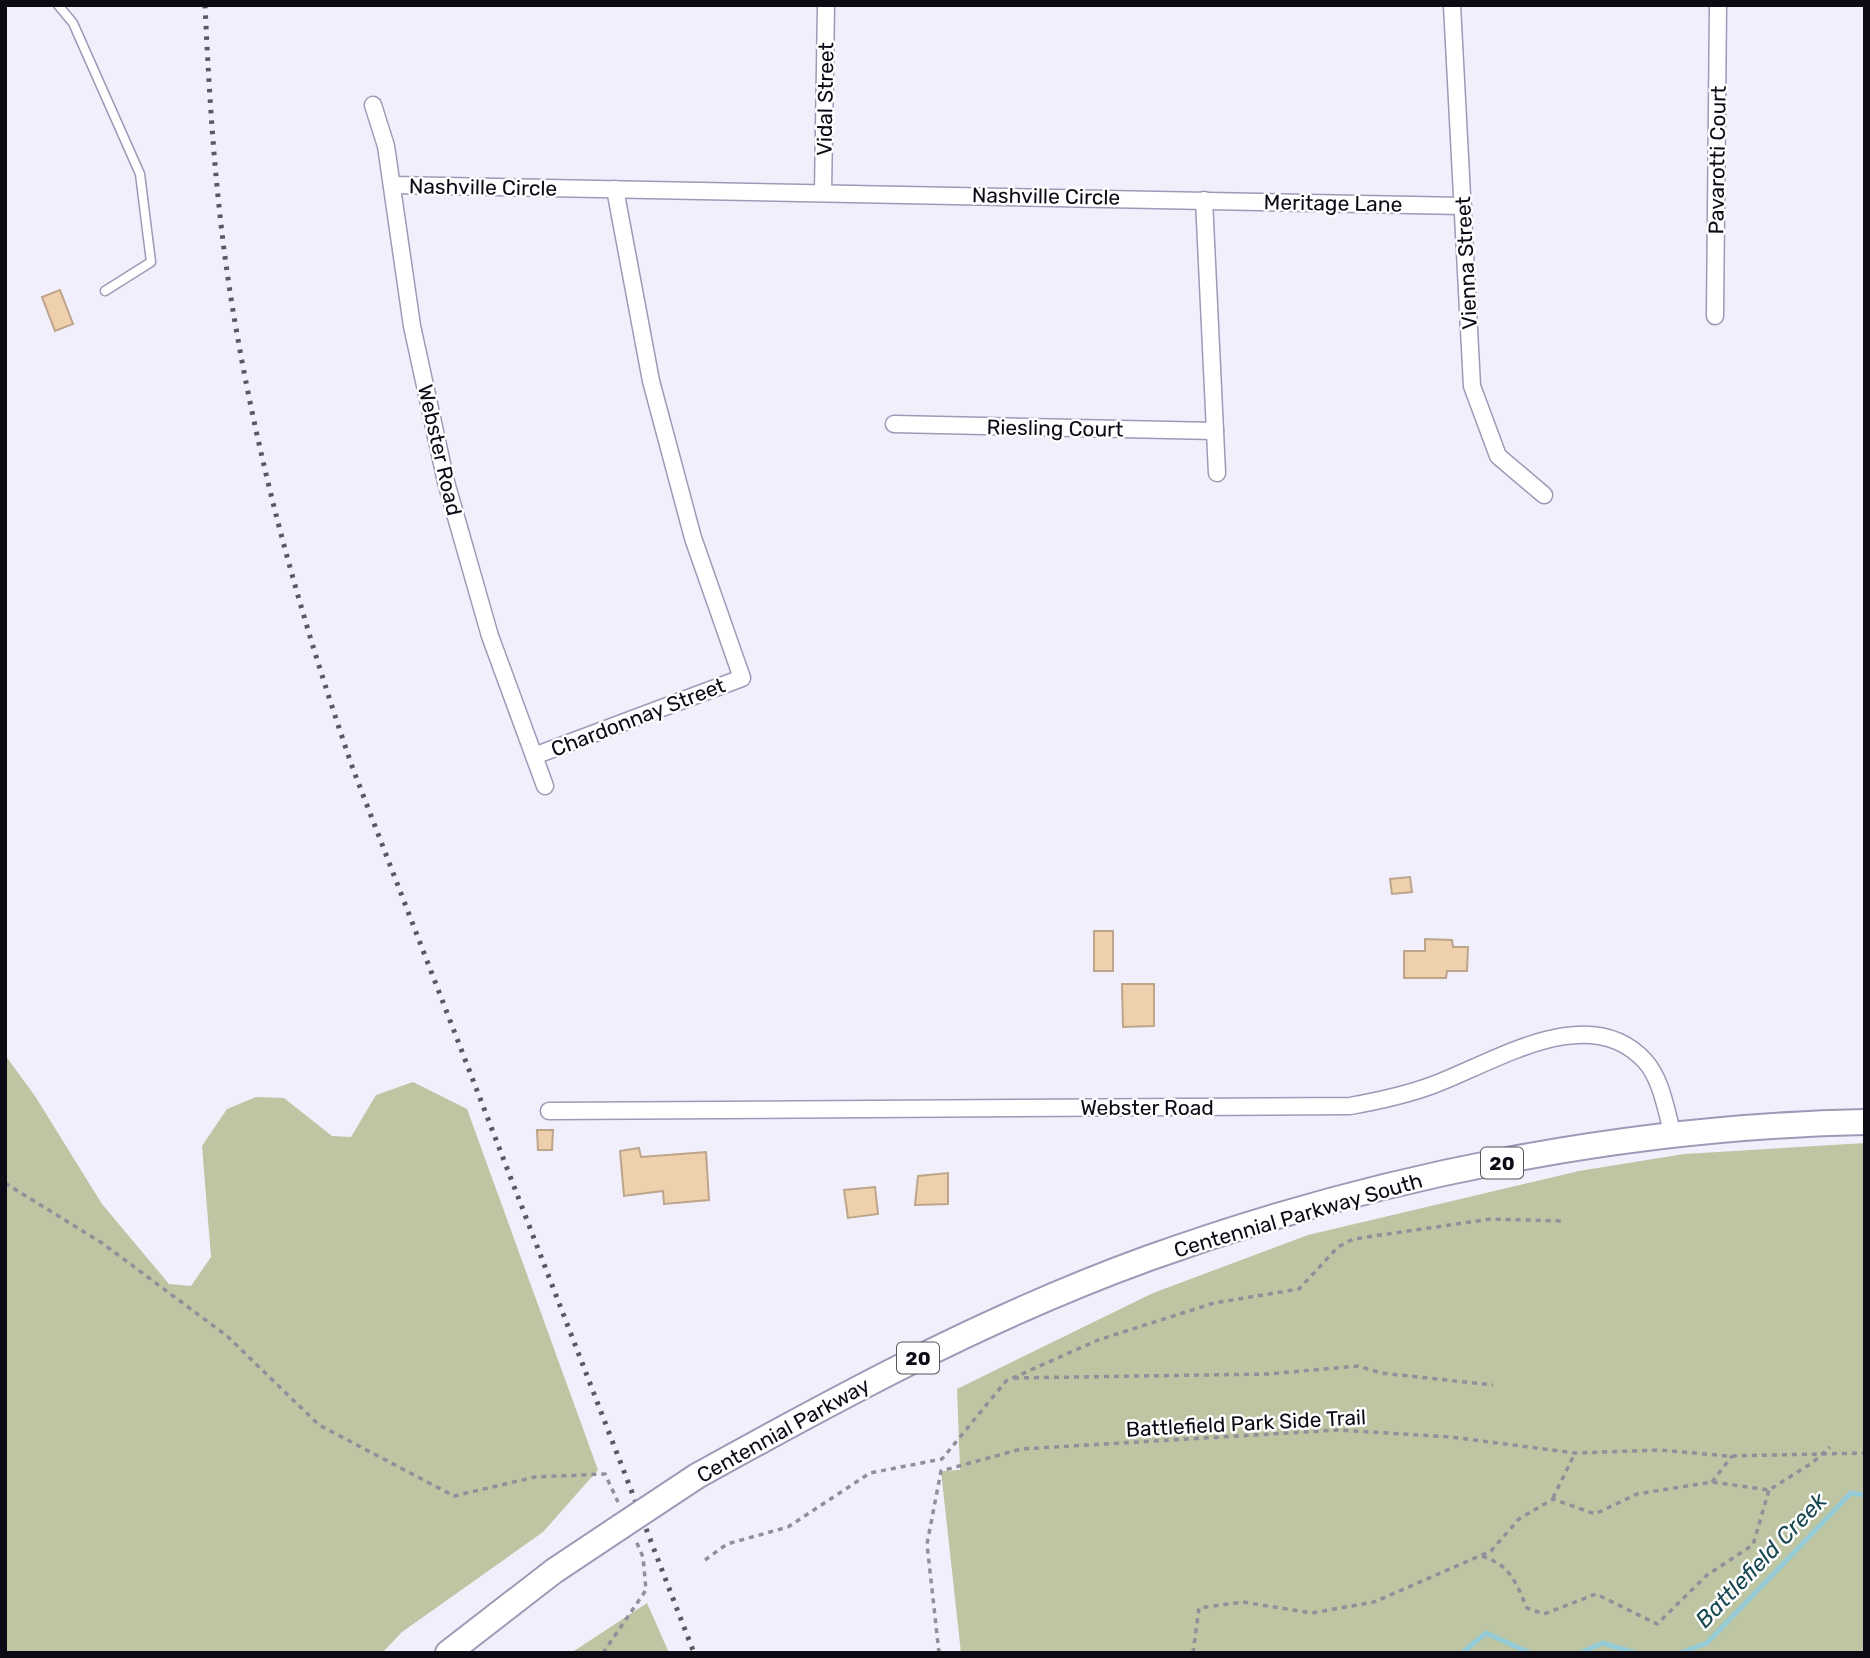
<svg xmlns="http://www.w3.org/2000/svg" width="1870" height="1658" viewBox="0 0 1870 1658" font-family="Rubik,sans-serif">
<rect width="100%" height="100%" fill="#f2effc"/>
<!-- green -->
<g fill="#bec5a3">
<polygon points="5,1055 35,1096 102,1204 169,1284 191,1286 211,1257 202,1146 227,1109 256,1097 284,1098 332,1136 351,1137 376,1095 413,1082 467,1109 598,1470 543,1532 402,1632 382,1653 5,1653"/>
<polygon points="1865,1143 1865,1653 961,1653 941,1471 960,1470 957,1389 1153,1293 1308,1235 1579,1171 1684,1154"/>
<polygon points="647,1603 669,1653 571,1653"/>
</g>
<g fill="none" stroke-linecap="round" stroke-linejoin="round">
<!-- stream -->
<g stroke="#95cbd6" stroke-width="5">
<polyline points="1462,1653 1486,1633 1530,1653"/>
<polyline points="1580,1653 1603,1643 1635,1653"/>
<polyline points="1680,1653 1707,1643 1851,1493 1865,1495"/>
</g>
</g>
<!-- building -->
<g fill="#efd0ad" stroke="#bca58a" stroke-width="2">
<polygon points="60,290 73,324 55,331 42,297"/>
<polygon points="1410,877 1412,892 1392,894 1390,879"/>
<rect x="1094" y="931" width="19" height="40"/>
<polygon points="1425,939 1452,940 1453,947 1468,947 1467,971 1447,971 1446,978 1404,978 1404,951 1425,951"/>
<polygon points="1122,984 1154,984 1154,1026 1123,1027"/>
<polygon points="537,1130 553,1130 552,1150 538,1150"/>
<polygon points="639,1148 641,1157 706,1152 709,1200 664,1204 663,1191 624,1196 620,1151"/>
<polygon points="948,1173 948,1204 915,1205 918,1176"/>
<polygon points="875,1187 878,1214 848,1218 844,1190"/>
</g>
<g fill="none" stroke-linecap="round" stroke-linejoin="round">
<!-- lane casing -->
<g stroke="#a098b7" stroke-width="11">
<polyline id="lane" points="58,5 73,23 140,174 151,262 105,291"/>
</g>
<!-- street casing -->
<g stroke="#a098b7" stroke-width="19">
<g id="street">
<polyline points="1452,5 1472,386 1498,456 1544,495"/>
<polyline points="373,105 386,146 412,326 446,482 490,636 545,786"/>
<polyline points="392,185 1463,206"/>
<polyline points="823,192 826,5"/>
<polyline points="1204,200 1217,473"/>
<polyline points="1715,316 1718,5"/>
<polyline points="894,424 1215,431"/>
<polyline points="534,756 742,678 693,538 651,381 615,189"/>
<path d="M 549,1111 L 1350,1106 C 1378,1101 1406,1095 1433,1085 C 1493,1063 1589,999 1645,1061 C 1662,1080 1666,1111 1673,1135"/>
</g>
</g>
<!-- primary casing -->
<g stroke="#a098b7" stroke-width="28">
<g id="primary">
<path d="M 697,1476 C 843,1395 991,1315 1149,1258 C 1377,1176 1623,1127 1865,1122"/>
<polyline points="448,1653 554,1571 620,1527"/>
</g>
</g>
<!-- path -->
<g stroke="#928f9b" stroke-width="3.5" stroke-dasharray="5 5" stroke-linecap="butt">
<polyline points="5,1183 102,1243 227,1336 319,1425 454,1496 535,1477 605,1474 618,1502"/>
<polyline points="1014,1378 1268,1374 1358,1366 1381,1373 1493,1385"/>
<polyline points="1712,1482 1732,1456"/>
<polyline points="1553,1498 1575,1453"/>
<path d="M 1482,1556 C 1511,1566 1515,1581 1527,1608 L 1544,1614 L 1596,1594 L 1657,1624 L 1707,1575 L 1753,1545 L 1769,1490"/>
<polyline points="705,1560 727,1544 788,1527 870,1473 942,1459 1006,1381 1098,1340 1214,1303 1299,1289 1338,1247 1353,1239 1491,1219 1562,1221"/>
<polyline points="603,1653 646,1590 643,1557 636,1541"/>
<polyline points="939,1653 927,1544 941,1471 1021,1449 1338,1430 1451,1437 1575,1453 1660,1450 1728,1456 1865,1453"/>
<polyline points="1193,1653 1199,1608 1243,1602 1312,1613 1374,1602 1491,1551 1519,1519 1553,1499 1595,1514 1637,1494 1712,1482 1769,1490 1812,1463 1830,1447"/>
</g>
<!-- lane -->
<use href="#lane" stroke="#fff" stroke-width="8"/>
<!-- street -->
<use href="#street" stroke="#fff" stroke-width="16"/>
<!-- primary -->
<use href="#primary" stroke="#fff" stroke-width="24"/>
<!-- rail -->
<path stroke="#5a5763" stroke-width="5" stroke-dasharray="3.5 7" stroke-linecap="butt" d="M 205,5 C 210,113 217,222 236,328 C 262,479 303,624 353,769 L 694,1653"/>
<!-- primary-bridge casing -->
<g stroke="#a098b7" stroke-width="28" stroke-linecap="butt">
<polyline id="primary-bridge" points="620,1527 697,1476"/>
</g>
<!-- primary-bridge -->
<use href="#primary-bridge" stroke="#fff" stroke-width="24"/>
</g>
<g text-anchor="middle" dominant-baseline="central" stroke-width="5" stroke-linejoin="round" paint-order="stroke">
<!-- shield labels -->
<g fill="#fefefe" stroke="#55535b" stroke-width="2">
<rect x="1481" y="1147.5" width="42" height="31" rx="5"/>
<rect x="897" y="1342.5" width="42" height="31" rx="5"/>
</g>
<g font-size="19" font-weight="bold" fill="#0d0a15">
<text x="1502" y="1163">20</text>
<text x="918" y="1358">20</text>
</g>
<!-- street labels -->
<g font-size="21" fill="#0d0a15" stroke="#fefefe">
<text transform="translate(825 99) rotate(-89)">Vidal Street</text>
<text transform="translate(1717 160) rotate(-89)">Pavarotti Court</text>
<text transform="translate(483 187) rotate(1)">Nashville Circle</text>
<text transform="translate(1046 196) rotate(1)">Nashville Circle</text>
<text transform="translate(1333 203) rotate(1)">Meritage Lane</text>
<text transform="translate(1466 263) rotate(-93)">Vienna Street</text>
<text transform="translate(1055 428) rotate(1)">Riesling Court</text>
<text transform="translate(440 450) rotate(77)">Webster Road</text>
<text transform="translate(638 717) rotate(-21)">Chardonnay Street</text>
<text x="1147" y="1107">Webster Road</text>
<text transform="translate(1298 1215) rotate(-16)">Centennial Parkway South</text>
<text transform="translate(1246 1423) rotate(-3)">Battlefield Park Side Trail</text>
<text transform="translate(783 1430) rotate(-29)">Centennial Parkway</text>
</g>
<!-- water labels -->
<g font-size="23" font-style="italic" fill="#184851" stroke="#fefefe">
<text transform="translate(1761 1560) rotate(-46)">Battlefield Creek</text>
</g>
</g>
<!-- border -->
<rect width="1870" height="1658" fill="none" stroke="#0d0a15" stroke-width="14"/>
</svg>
